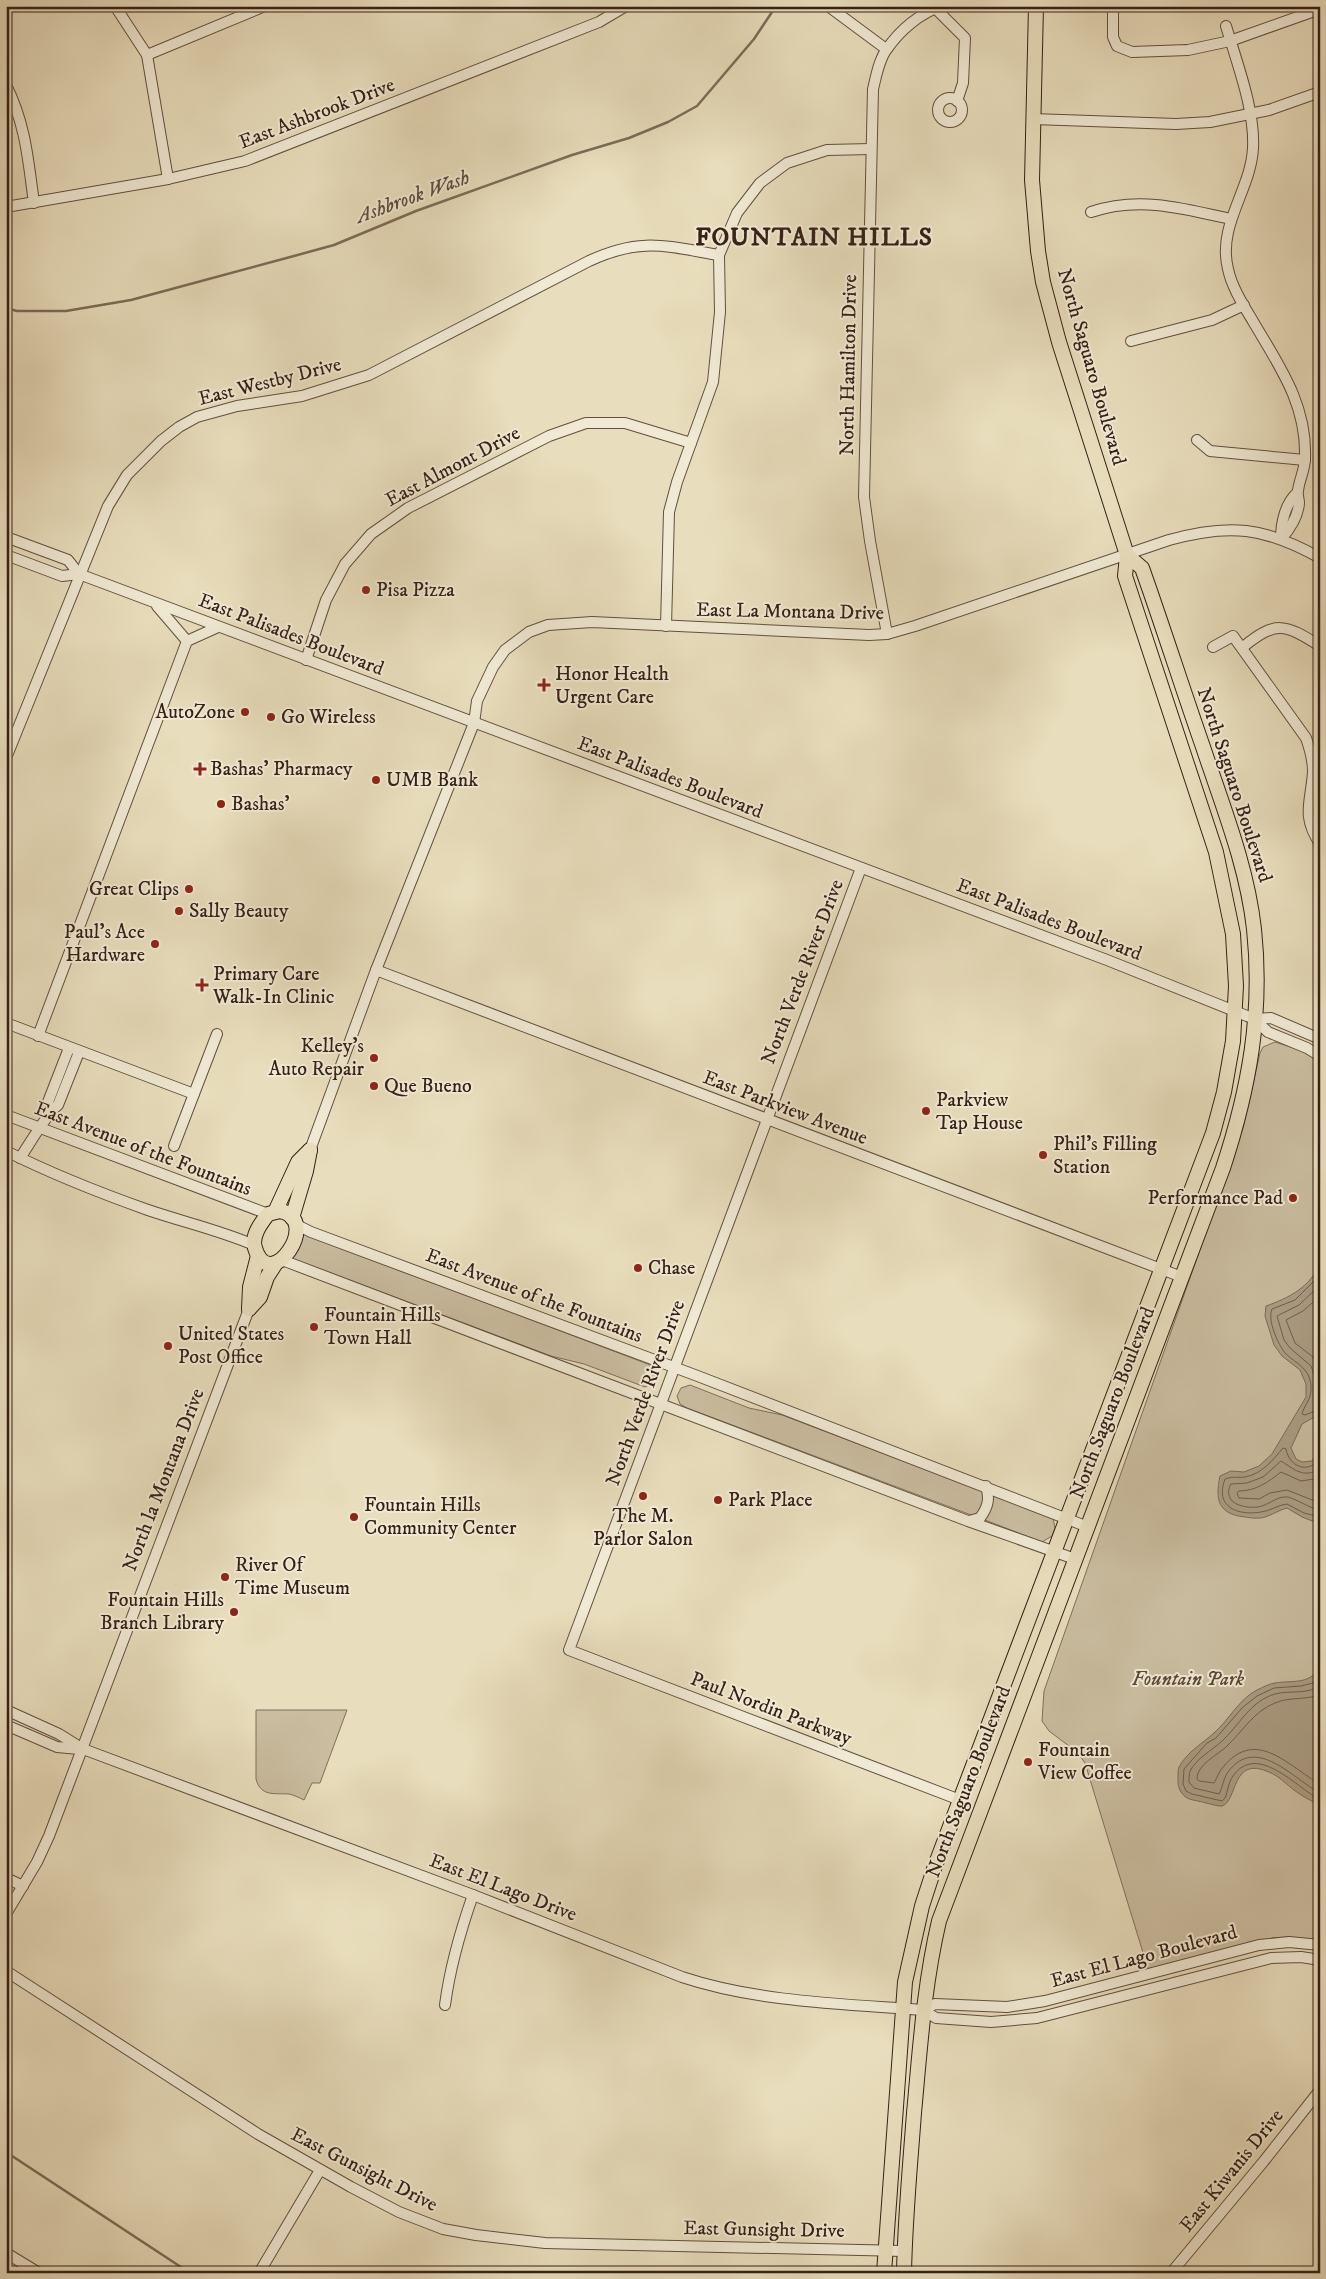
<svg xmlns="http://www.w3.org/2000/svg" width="1326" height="2279" viewBox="0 0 1326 2279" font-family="'IM FELL DW Pica',serif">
<rect width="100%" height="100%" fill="#e8ddbc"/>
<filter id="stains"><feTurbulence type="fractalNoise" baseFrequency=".004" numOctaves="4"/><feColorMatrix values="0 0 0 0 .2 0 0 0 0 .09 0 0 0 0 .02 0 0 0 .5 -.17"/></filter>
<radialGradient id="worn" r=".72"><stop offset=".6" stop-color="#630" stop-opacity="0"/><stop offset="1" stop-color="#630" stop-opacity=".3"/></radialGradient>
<!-- green -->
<g fill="#cabda0" stroke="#806e5c">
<polygon points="1275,1042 1300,1050 1320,1061 1320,1942 1291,1937 1273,1938 1148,1969 1085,1763 1077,1752 1049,1731 1042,1721 1044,1691 1243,1128 1260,1053 1263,1047"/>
<polygon points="301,1230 310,1236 653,1366 656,1374 653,1383 645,1387 584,1364 551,1356 299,1261 291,1260 295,1253"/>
<polygon points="690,1385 749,1408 782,1415 982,1491 985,1494 979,1514 971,1515 687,1408 680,1404 677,1396 681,1388"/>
<polygon points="994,1496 1053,1518 1055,1528 1052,1536 1042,1542 985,1520"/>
<path d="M 256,1710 L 347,1710 L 320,1783 L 312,1783 L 304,1800 C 300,1798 294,1795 289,1794 C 274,1793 261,1797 256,1779 Z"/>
</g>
<!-- water -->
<g fill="#ab9d84" stroke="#7c6b58">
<path d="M 1320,1264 L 1320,1414 L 1302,1424 L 1291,1448 L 1296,1459 L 1302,1462 L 1312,1461 L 1320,1449 L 1320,1524 L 1302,1517 L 1287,1508 C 1279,1510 1272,1515 1265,1517 C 1259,1519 1251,1518 1245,1517 C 1218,1514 1215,1500 1220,1476 L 1231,1471 L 1244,1472 L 1259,1466 L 1272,1454 L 1306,1397 L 1306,1384 L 1300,1370 L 1282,1356 L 1274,1345 L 1265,1316 L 1266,1306 C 1289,1298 1310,1287 1320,1264 Z"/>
<path d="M 1320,1669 L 1320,1805 C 1311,1801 1302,1796 1294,1790 C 1286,1784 1279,1776 1269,1772 C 1231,1755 1238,1801 1222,1806 C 1219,1807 1200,1801 1193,1800 C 1182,1798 1177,1788 1178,1778 C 1178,1774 1178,1770 1179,1767 C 1187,1752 1203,1743 1214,1733 C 1229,1720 1239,1699 1257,1690 C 1263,1687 1269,1684 1275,1683 C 1294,1680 1306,1685 1320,1669 Z"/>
</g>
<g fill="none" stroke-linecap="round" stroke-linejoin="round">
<!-- shore -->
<g stroke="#705e4e" stroke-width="1">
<path d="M 1320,1275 L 1295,1300 L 1272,1309 C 1267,1320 1278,1344 1285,1353 C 1296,1364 1309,1367 1311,1385 C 1312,1400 1305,1403 1302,1414 L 1305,1415 L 1320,1409"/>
<polyline points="1320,1285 1299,1305 1277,1316 1284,1340 1290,1348 1311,1366 1317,1383 1317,1401 1320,1403"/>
<polyline points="1320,1296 1303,1311 1286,1320 1295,1343 1313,1357 1320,1368"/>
<path d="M 1320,1459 C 1307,1475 1289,1466 1286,1449 L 1283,1448 C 1273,1460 1262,1474 1245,1477 C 1238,1478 1233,1476 1225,1479 C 1214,1507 1238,1516 1261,1512 C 1270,1511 1278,1505 1287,1504 L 1304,1513 L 1320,1517"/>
<path d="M 1320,1469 C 1303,1479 1294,1469 1281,1461 L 1263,1477 L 1247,1483 L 1231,1484 C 1228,1489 1228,1493 1230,1498 C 1234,1507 1254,1509 1262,1506 C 1271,1503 1278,1496 1288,1497 C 1293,1498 1311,1508 1320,1511"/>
<path d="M 1320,1478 L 1301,1481 L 1281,1472 C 1268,1482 1256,1491 1239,1491 L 1237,1493 L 1239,1498 L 1259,1499 L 1270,1493 L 1287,1490 L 1320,1503"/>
<path d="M 1320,1676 L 1313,1683 L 1301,1686 L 1274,1688 L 1257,1696 L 1242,1708 L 1216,1738 L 1207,1743 L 1184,1769 L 1183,1784 L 1186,1791 L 1192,1794 L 1222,1801 L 1225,1798 C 1228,1791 1228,1783 1233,1776 C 1257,1742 1296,1787 1320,1800"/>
<path d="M 1320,1686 C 1306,1695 1290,1690 1275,1694 C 1250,1701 1239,1726 1221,1742 C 1211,1751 1197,1758 1190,1771 C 1189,1774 1189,1778 1189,1782 L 1194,1788 L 1219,1794 C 1223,1787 1223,1779 1228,1772 C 1256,1734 1293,1779 1320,1793"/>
<path d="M 1320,1695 C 1305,1700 1288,1697 1275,1703 C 1254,1711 1243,1731 1227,1746 C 1218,1755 1197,1764 1197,1779 L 1199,1781 L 1214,1783 C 1217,1778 1219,1771 1224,1766 C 1257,1727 1289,1767 1320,1784"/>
</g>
<!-- stream -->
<g stroke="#7c6b58" stroke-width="2.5">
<polyline points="6,308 17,311 66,311 131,300 294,256 334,245 416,211 572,155 629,138 668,122 697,106 754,39 776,6"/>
<polyline points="6,2152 190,2273"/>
</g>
<!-- minor casing -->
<g stroke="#624f40" stroke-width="12">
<g id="minor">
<polyline points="115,6 147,55 168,179"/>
<polyline points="828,6 886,49"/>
<polyline points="1113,6 1113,37 1117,46 1132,52 1188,50 1230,41 1320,9"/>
<polyline points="935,8 965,38 963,83 957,101"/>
<path d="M 1226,26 C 1237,63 1255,110 1253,148 C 1251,190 1217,225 1228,269 C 1232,288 1244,306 1254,323 C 1280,367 1307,405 1305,458 C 1305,470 1299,480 1298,491 C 1297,495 1299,499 1299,503 C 1298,516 1290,529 1281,539"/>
<polyline points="147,55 265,6"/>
<path d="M 6,85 C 26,125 28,160 34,203"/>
<circle cx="950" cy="110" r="12"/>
<polyline points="1033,119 1176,124 1210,122 1269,110 1320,92"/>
<polyline points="6,207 168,179 245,161 599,22 626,6"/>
<path d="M 1091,212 C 1139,196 1182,208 1230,219"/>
<polyline points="1131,341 1212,320 1244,305"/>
<polyline points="1197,440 1210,451 1305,460"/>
<polyline points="6,537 68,560 79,574"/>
<path d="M 1281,539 C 1281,523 1285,504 1297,493"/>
<polyline points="6,555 62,576 79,574 1107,960 1247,1016 1254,1019 1271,1018 1320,1039"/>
<polyline points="157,606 187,641"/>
<polyline points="666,626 669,512 677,482 713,382 720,312 719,255 737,213 760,183 787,163 827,150 871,149"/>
<path d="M 887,634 L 870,541 L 864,497 L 873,89 C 876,77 879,59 887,49 C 900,30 920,13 942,6"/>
<path d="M 1213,647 L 1233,636 L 1306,738 C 1310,749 1313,760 1313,772 C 1311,803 1301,815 1320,844"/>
<path d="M 1243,647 C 1276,620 1285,624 1320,646"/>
<polyline points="306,660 326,600 345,564 371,534 408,508 549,436 586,423 625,423 691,443"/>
<path d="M 6,758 L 108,506 L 127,475 L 161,441 L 179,427 L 197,417 L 237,406 L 302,396 L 369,375 L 589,261 C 641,237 665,246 719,255"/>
<polyline points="861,868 569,1650 960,1800"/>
<polyline points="376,970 1182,1277"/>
<polyline points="1254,1019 1268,1032 1307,1048 1320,1056"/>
<polyline points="6,1023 194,1094"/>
<polyline points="38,1036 187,641 218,627"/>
<polyline points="50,1111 48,1102 69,1048"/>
<polyline points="6,1115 268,1214"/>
<polyline points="174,1146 217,1034"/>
<path d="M 310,1150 L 376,970 L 474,723 L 477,701 L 493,667 L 505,650 L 529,632 L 548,625 L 592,622 L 869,635 L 887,634 L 915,626 L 1169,540 C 1229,523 1265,527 1320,558"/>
<path d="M 6,1151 C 52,1174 100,1193 148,1210 C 183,1222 219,1230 254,1245"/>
<path d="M 20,1158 C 29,1145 47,1113 58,1105 L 79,1052"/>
<polyline points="295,1224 311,1232 695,1375 1088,1527"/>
<polyline points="282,1260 968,1521 1075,1559"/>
<path d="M 969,1521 L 980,1518 C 988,1507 990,1499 986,1486"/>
<path d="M 6,1710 L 59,1734 L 83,1749 L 473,1895 L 682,1977 C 757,2002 844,2004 923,2010 L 936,2018 L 991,2022 L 1037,2018 L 1271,1958 L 1301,1957 L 1320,1960"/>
<polyline points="6,1725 57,1747 79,1749"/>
<polyline points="6,1878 23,1886"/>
<polyline points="6,1914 37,1862 49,1836 249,1309"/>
<polyline points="6,1971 258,2134 351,2187 399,2212 443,2229 476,2235 545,2243 904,2251"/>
<path d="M 445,2005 C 450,1967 460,1932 473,1895"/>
<polyline points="923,2010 935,2004 1007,2007 1045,2001 1259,1945 1289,1942 1320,1945"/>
<polyline points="6,2253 39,2273"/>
<polyline points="259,2273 320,2170"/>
<polyline points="1171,2273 1264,2161 1320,2090"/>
</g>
</g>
<!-- major casing -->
<g stroke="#362017" stroke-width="16">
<g id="major">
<path d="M 280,1211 C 323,1218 270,1297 255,1248 C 251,1236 261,1223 268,1214 Z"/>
<polyline points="275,1212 298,1162 310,1150"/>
<polyline points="292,1218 306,1171 310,1150"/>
<polyline points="249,1309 250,1287 258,1256"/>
<polyline points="249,1309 260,1297 267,1277 276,1263"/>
<polyline points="884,2273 905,1982 922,1906 935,1866 1213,1133 1224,1092 1233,1041 1236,986 1233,934 1216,852 1125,576 1127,555 1059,342 1043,282 1038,251 1032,180 1036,6"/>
<path d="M 904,2273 C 905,2219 910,2167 914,2113 C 920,2049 924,1985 939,1921 L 1223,1168 C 1249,1089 1263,1013 1254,929 C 1247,866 1223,807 1203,747 C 1182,687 1163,627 1142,568 L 1127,555"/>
</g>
</g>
<!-- minor -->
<use href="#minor" stroke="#f0e9d3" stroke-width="10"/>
<!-- major -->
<use href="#major" stroke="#e8ddbc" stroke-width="14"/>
</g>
<!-- markers -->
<g fill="#8f2418" stroke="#f0e9d3" stroke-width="2">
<circle cx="366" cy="590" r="5"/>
<path d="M541.5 677.5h5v5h5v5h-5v5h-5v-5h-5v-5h5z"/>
<circle cx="245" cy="712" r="5"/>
<circle cx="271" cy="717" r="5"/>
<path d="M197.5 761.5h5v5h5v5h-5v5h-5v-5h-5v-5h5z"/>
<circle cx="376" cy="780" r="5"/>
<circle cx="221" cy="804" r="5"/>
<circle cx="189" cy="889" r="5"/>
<circle cx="179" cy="911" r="5"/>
<circle cx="155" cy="944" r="5"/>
<path d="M199.5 977.5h5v5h5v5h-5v5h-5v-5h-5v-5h5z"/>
<circle cx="374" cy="1058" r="5"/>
<circle cx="374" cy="1086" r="5"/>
<circle cx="926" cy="1111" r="5"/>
<circle cx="1043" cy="1155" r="5"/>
<circle cx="1293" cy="1198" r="5"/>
<circle cx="638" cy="1268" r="5"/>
<circle cx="314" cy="1327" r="5"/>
<circle cx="168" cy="1346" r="5"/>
<circle cx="643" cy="1496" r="5"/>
<circle cx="718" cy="1500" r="5"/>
<circle cx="354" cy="1517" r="5"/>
<circle cx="225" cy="1577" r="5"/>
<circle cx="234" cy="1612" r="5"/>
<circle cx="1028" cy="1762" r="5"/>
</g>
<g text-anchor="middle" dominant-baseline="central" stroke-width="4" stroke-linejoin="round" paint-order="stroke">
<!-- street labels -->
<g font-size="20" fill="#362017" stroke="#f0e9d3">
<text transform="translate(317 114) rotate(-21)">East Ashbrook Drive</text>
<text transform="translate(849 365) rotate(-89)">North Hamilton Drive</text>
<text transform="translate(1091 367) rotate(74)">North Saguaro Boulevard</text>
<text transform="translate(270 382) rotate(-14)">East Westby Drive</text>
<text transform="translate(453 467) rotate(-28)">East Almont Drive</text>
<text transform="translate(790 612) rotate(1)">East La Montana Drive</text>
<text transform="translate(291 635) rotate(21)">East Palisades Boulevard</text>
<text transform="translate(670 778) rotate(21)">East Palisades Boulevard</text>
<text transform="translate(1234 785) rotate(72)">North Saguaro Boulevard</text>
<text transform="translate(1049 920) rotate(21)">East Palisades Boulevard</text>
<text transform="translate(803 972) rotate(-69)">North Verde River Drive</text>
<text transform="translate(785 1108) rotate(21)">East Parkview Avenue</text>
<text transform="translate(143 1149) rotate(21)">East Avenue of the Fountains</text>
<text transform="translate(534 1296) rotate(21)">East Avenue of the Fountains</text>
<text transform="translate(646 1393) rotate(-70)">North Verde River Drive</text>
<text transform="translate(1113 1403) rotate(-69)">North Saguaro Boulevard</text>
<text transform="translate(164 1480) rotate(-69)">North la Montana Drive</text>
<text transform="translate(771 1709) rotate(21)">Paul Nordin Parkway</text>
<text transform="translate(969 1782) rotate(-69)">North Saguaro Boulevard</text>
<text transform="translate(503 1888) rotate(21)">East El Lago Drive</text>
<text transform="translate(1144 1957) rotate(-15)">East El Lago Boulevard</text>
<text transform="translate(364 2170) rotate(27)">East Gunsight Drive</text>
<text transform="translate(1232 2171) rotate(-51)">East Kiwanis Drive</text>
<text transform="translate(764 2230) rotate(1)">East Gunsight Drive</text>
</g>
<!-- poi labels -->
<g font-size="20" fill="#362017" stroke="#f0e9d3" text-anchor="start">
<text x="376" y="590">Pisa Pizza</text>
<text x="555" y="674">Honor Health<tspan x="555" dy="23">Urgent Care</tspan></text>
<text x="235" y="712" text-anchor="end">AutoZone</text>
<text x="281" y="717">Go Wireless</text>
<text x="210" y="769">Bashas' Pharmacy</text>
<text x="386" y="780">UMB Bank</text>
<text x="231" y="804">Bashas'</text>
<text x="179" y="889" text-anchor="end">Great Clips</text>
<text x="189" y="911">Sally Beauty</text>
<text x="145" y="932" text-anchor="end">Paul's Ace<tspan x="145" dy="23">Hardware</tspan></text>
<text x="213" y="974">Primary Care<tspan x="213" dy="23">Walk-In Clinic</tspan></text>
<text x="364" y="1046" text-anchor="end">Kelley's<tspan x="364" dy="23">Auto Repair</tspan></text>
<text x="384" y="1086">Que Bueno</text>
<text x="936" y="1100">Parkview<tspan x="936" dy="23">Tap House</tspan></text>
<text x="1053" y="1144">Phil's Filling<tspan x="1053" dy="23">Station</tspan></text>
<text x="1283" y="1198" text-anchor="end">Performance Pad</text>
<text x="648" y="1268">Chase</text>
<text x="324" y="1315">Fountain Hills<tspan x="324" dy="23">Town Hall</tspan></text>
<text x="178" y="1334">United States<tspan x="178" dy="23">Post Office</tspan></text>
<text x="728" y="1500">Park Place</text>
<text x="364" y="1505">Fountain Hills<tspan x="364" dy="23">Community Center</tspan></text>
<text x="643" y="1516" text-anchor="middle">The M.<tspan x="643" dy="23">Parlor Salon</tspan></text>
<text x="235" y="1565">River Of<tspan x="235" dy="23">Time Museum</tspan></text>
<text x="224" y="1600" text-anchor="end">Fountain Hills<tspan x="224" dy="23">Branch Library</tspan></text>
<text x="1038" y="1750">Fountain<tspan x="1038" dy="23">View Coffee</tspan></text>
</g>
<!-- park labels -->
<g font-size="20" font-style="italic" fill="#5b4739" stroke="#f0e9d3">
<text x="1188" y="1679">Fountain Park</text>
</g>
<!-- water labels -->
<g font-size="21" font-style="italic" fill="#5f4c3d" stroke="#f0e9d3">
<text transform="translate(413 197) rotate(-20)">Ashbrook Wash</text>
</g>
<!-- district labels -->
<g font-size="25" font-weight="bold" letter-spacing="1" fill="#362017" stroke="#f0e9d3">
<text x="814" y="237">FOUNTAIN HILLS</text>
</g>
</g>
<!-- margin -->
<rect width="1326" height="2279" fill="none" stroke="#e8ddbc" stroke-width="25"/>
<rect x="8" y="8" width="1311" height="2264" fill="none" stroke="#362017" stroke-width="2.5"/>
<rect x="12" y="12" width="1301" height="2254" fill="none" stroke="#362017"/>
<rect width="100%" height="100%" filter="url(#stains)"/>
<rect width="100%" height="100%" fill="url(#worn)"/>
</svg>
